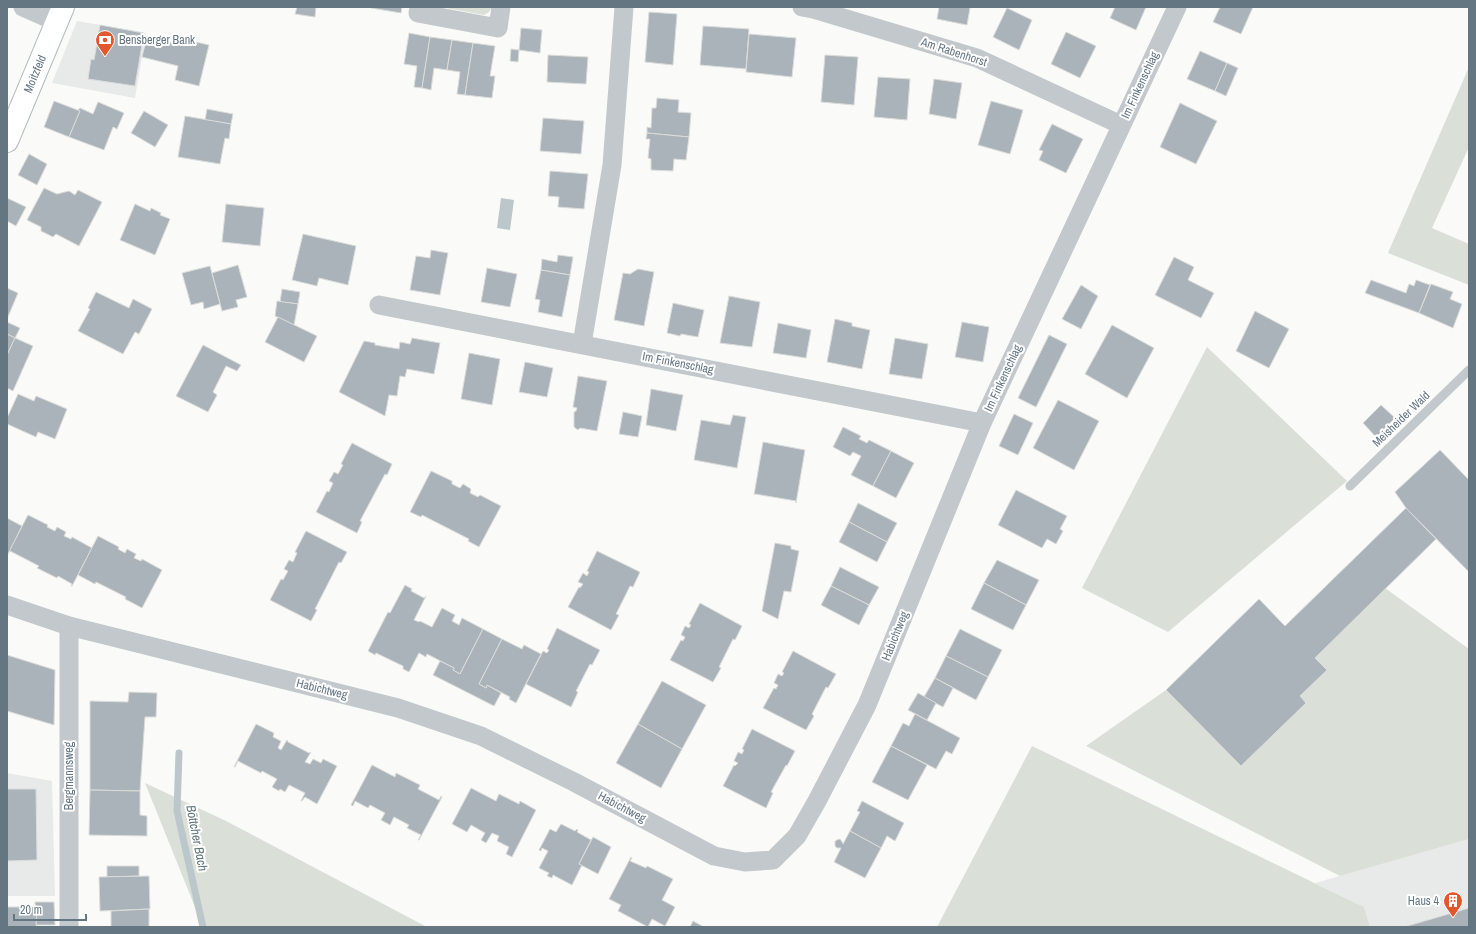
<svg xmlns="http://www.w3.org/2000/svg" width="1476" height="934" viewBox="0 0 1476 934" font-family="'Archivo Narrow',sans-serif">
<rect width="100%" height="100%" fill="#fafaf8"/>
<!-- built -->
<g fill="#e8e9e9">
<polygon points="77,21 146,33 135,98 52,83"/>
<polygon points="7,773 52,781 55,896 7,896"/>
<polygon points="1469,839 1469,927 1370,927 1364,907 1315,883"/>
</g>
<!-- green -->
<g fill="#dadfd7">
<polygon points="441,7 492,7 489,12 484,15"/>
<polygon points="1469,67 1469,147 1432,228 1469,244 1469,285 1388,253"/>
<polygon points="1207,347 1347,481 1168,632 1082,588"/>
<polygon points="1385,588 1469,649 1469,839 1340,876 1086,746 1166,690 1241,766 1305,703 1300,696 1327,670 1315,658"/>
<polygon points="1032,746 1364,907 1370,927 937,927"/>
<polygon points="145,783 226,821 427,927 203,927"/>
</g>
<!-- water -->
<polygon fill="#bbc7cb" points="501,198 514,200 510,230 497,228"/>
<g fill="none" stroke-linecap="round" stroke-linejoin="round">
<!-- stream -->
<polyline stroke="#bbc7cb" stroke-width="7" points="179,753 177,811 203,927"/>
</g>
<!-- building -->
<g fill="#aab3b9" stroke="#dcdcda">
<polygon points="297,7 316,7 315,17 295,14"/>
<polygon points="371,7 402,7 401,13 371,8"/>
<polygon points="939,7 969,7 970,8 967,25 937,19"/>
<polygon points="1115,7 1146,7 1136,30 1110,18"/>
<polygon points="1220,7 1253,7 1241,34 1213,22"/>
<polygon points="1007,8 1032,20 1019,50 993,37"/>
<polygon points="649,12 677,14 673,65 645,62"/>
<polygon points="100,25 144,33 135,86 88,79 91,59 94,60"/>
<polygon points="703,26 749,29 746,69 700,65"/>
<polygon points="521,28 542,30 540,53 519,50"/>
<polygon points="1066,32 1096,46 1080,78 1051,64"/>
<polygon points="409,33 430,37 422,88 414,87 417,66 404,64"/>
<polygon points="749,34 796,38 792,77 746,72"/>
<polygon points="147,36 182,45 183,39 209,45 199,86 175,80 178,66 142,57"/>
<polygon points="430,37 452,40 447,70 434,68 431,90 422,88"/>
<polygon points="452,40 473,43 465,95 457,94 460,72 447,70"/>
<polygon points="473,43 495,46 490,76 495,76 492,98 465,95"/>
<polygon points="511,49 519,50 518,62 510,61"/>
<polygon points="1200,51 1227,63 1215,91 1187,79"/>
<polygon points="548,55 588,57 586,84 547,82"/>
<polygon points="825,55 858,57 854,105 821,102"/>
<polygon points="1227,63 1238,68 1226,96 1215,91"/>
<polygon points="878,77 910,79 907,120 874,117"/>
<polygon points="934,79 962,83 956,119 929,114"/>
<polygon points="657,98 679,100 678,112 691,113 689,137 647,133 647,127 651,128 652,108 656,108"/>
<polygon points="54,101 80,111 69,137 44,127"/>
<polygon points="991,101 1023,110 1010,154 978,145"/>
<polygon points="98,102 124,113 117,129 113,127 104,150 69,137 80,111 78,110 80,108 93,114"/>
<polygon points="1180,103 1217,121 1196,164 1160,147"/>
<polygon points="207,109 233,114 231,124 205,120"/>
<polygon points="144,111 168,125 155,147 131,133"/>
<polygon points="185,116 231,124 229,139 225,138 220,164 178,157"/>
<polygon points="543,118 584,121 581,154 540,151"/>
<polygon points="1052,124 1083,139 1066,173 1039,160 1043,151 1039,150"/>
<polygon points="647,133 689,137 686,160 674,159 673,171 651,170 651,159 648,158 650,139 646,139"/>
<polygon points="29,154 47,164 37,185 18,175"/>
<polygon points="550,171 588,174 584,209 558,207 559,197 548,196"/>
<polygon points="44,188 57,194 69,191 75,195 78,190 102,202 79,246 56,234 53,237 41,231 41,227 27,220"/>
<polygon points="7,198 26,207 16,226 7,221"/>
<polygon points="135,204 150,211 151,208 161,213 160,215 170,219 155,255 120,240"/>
<polygon points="226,204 264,208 260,246 222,242"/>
<polygon points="303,234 356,246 348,285 319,278 317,286 292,280"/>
<polygon points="431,250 448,253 440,295 410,290 416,256 430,258"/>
<polygon points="558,255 573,257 570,275 541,270 542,259 557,262"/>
<polygon points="1174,257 1194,267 1188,280 1214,293 1201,318 1155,295"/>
<polygon points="238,265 247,297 236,300 238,307 222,311 212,273"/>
<polygon points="210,266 220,304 204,309 203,302 191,305 182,273"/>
<polygon points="487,268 517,274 510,307 481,302"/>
<polygon points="638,269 654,272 644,326 614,320 623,273 630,274"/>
<polygon points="541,270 570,275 562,317 538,312 540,300 535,299"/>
<polygon points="1371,280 1406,293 1409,284 1414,286 1416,280 1430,285 1419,313 1365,293"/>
<polygon points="1431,284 1453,292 1450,299 1462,304 1453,328 1419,313"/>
<polygon points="1081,285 1098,296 1081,329 1062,319"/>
<polygon points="7,288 18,293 7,319"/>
<polygon points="282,289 300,292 298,304 280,302"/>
<polygon points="96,292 129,308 133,299 152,309 139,334 135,332 123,354 78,331 90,309 88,308"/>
<polygon points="729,296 760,302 752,347 720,343"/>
<polygon points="277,301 298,304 294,325 275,316"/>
<polygon points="673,303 704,310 698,337 681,334 680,336 667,333"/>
<polygon points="1255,311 1289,329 1269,368 1236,351"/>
<polygon points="278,317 317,336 304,362 265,342"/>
<polygon points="835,319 852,323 852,326 870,330 862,369 827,362"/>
<polygon points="7,322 20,328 15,338 7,334"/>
<polygon points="962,322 989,327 983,362 955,357"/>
<polygon points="778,323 811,330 806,358 773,353"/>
<polygon points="1112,325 1154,348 1127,398 1085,374"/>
<polygon points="7,334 15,338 7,355"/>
<polygon points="1049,335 1067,344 1036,407 1018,398"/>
<polygon points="15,338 33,346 13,391 7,388 7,355"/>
<polygon points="412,338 440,343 434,374 407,369 405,377 400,376 397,396 389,395 385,416 339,392 364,341 375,343 375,345 399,349 400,342 410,344"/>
<polygon points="895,338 928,344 922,379 889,374"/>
<polygon points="203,345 241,365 237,371 226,366 213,392 217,395 208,412 176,396"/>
<polygon points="469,353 500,359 492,405 461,399"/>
<polygon points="525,362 553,368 547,397 519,392"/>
<polygon points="578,376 607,381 597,431 580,428 578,430 574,427 574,412 576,411 577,408 573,407"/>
<polygon points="651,389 683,395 676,431 646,425"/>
<polygon points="18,394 34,401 36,396 67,409 55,439 38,432 36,437 7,424 7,418"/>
<polygon points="1058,400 1099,421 1074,470 1033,448"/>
<polygon points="1381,405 1395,418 1376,437 1363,423"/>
<polygon points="623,412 642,416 638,437 619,434"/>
<polygon points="1014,414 1033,423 1018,455 999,446"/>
<polygon points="733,415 746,417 737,468 694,460 701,420 730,425"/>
<polygon points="843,427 861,436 859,439 867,443 869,440 891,451 873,486 851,475 861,456 853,452 850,456 833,447"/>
<polygon points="763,442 805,450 796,503 796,501 755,494 754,495"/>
<polygon points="352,443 392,464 387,475 385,474 360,521 362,522 357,533 316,512 327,491 329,492 333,483 329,481 334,472 338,474 343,465 341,464"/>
<polygon points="1440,450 1469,480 1469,572 1406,508 1395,492"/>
<polygon points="891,451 914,463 896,498 873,486"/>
<polygon points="431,471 452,481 452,484 460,488 463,484 471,489 470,493 478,497 480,495 501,506 479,547 468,541 469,539 422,515 421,517 410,512"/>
<polygon points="1016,490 1067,516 1060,529 1063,531 1056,544 1047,539 1042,548 998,525"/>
<polygon points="858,503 897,523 887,542 849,522"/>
<polygon points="1406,508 1436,539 1315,658 1327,670 1300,696 1306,703 1241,766 1166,690 1259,599 1285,626"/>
<polygon points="28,515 48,525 47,527 55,531 57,527 66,532 64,536 71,539 72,537 92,548 72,586 71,586 72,584 58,576 57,578 37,568 39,566 10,551 8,553"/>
<polygon points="7,518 22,526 7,556"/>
<polygon points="849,522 887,542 877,562 839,542"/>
<polygon points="306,531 347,552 341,563 339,562 315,609 317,610 311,621 270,600 281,579 283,580 288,571 284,569 289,560 293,562 297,553 295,552"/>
<polygon points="98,536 119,547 118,549 125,553 127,549 136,554 134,558 141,561 142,559 162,570 142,608 125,599 126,597 96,582 95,584 78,575"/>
<polygon points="775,543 791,546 791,549 799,551 791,592 784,591 778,619 762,611"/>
<polygon points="597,551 640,572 633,587 630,586 616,614 619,615 611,630 568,607 579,587 580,588 583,584 578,582 583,573 587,576 589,572 587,571"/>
<polygon points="997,560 1039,580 1026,605 984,583"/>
<polygon points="840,567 879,587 869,605 831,586"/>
<polygon points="984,583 1026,605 1013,630 971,609"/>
<polygon points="405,585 412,589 411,591 424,598 426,596 414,620 419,622 420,621 432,627 442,608 455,615 452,621 459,625 462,618 483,629 460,674 453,670 454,668 427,654 426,657 419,653 409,672 403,669 403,666 376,653 375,655 368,651 388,612 390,613"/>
<polygon points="831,586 869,605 859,625 821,605"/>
<polygon points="700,603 742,626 735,640 733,639 719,667 721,668 713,682 670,660 681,640 683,641 685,637 681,635 685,626 689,628 691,625 689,624"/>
<polygon points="557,628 600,650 592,665 590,664 576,691 578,692 571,707 526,684 543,651 547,653 549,650 547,649"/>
<polygon points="483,629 502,639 479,684 486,688 487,685 501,693 494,706 433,675 440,661 454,668 453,670 460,674"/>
<polygon points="960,629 1002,650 988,677 946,656"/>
<polygon points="502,639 522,649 524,645 541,654 516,703 509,699 510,697 487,685 486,688 479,684"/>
<polygon points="793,651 836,674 828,688 826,687 812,714 814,716 806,730 763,708 774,688 776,689 778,685 774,683 778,674 782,676 784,673 782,672"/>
<polygon points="7,655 55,670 54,725 7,711"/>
<polygon points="946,656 988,677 976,700 935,678"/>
<polygon points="935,678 953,688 943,707 924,697"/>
<polygon points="662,681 706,705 682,749 638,724"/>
<polygon points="129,692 157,693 156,717 145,717 140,791 90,790 90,701 128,702"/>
<polygon points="918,693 936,703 927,720 908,710"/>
<polygon points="915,714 960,738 952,754 946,751 936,769 891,746 903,723 909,726"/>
<polygon points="256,724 274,733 273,737 281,741 278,748 281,750 287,740 288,742 309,753 311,752 305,762 310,764 313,759 321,763 323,759 337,766 317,804 305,797 302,801 301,801 305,793 289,785 285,792 280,789 279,791 272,787 277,779 262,771 261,773 238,761 235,767 234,767"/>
<polygon points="638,724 682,749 661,788 616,763"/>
<polygon points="752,729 795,751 787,766 786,765 771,792 773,793 766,808 723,786 734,765 735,766 738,763 734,761 738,752 742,754 744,750 742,749"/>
<polygon points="891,746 927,765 908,800 872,782"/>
<polygon points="372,765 395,777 396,773 420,785 418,789 439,800 441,796 442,797 419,840 418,840 421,835 407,828 409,825 394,817 390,825 381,820 385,813 370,805 368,808 355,801 353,806 351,805"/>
<polygon points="471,788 496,801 499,794 519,804 520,801 536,810 512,857 506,854 509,847 497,841 499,836 492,833 486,843 481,840 485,833 471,825 467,832 452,824"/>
<polygon points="7,789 36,789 37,860 7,861"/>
<polygon points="90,790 140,791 140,815 147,816 147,836 89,835"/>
<polygon points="862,801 904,823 895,841 887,836 881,848 850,831 860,812 857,811"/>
<polygon points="561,824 575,831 577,829 578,830 577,832 591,840 579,864 582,865 572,885 553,875 552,878 547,876 549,873 539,868 548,851 542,848 541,851 539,850 550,829 556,832"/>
<polygon points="850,831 881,848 865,878 834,862 841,848 837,848 835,846 835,841 839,839 841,840 843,844"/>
<polygon points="593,837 611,847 598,874 579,864"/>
<polygon points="631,857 632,858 630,861 646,868 647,866 673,879 662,900 675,907 665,926 652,919 648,927 618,911 621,905 609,899"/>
<polygon points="107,866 139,866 139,876 107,877"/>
<polygon points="149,876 150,909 100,911 99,877"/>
<polygon points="35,902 54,902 55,925 36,925"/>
<polygon points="7,907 37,907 36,927 7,927"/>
<polygon points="1469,908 1469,927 1404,927"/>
<polygon points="149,909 149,927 111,927 111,911"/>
<polygon points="693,921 704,927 690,927"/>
</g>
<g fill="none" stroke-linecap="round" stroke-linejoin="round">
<!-- secondary casing -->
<g stroke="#b3babf" stroke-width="24">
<polyline id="secondary" points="7,141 63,7"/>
</g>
<!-- service -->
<polyline stroke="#c3c8cc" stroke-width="9" points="1350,486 1469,370"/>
<!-- minor -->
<g stroke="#c3c8cc" stroke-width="19">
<polyline points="23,7 57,22"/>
<polyline points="419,7 418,13 498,28 501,7"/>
<polyline points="802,7 813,9 977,58 1121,125"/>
<polyline points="379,305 982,423"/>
<polyline points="582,344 612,165 624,7"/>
<polyline points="7,605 69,626 398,708 481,736 574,782 714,856 745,862 773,860 797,836 817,801 867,705 982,423 1177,7"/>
<polyline points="69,626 69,927"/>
</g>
<!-- secondary -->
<use href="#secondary" stroke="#fff" stroke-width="22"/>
</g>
<!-- icons -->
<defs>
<g id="bank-pin" transform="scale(1)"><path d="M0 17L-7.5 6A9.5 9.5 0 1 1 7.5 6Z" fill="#e4572e" stroke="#fff"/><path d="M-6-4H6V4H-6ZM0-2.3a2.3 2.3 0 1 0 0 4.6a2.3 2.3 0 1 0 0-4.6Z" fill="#fff"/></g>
<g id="building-pin" transform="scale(1)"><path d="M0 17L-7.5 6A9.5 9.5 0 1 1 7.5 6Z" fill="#e4572e" stroke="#fff"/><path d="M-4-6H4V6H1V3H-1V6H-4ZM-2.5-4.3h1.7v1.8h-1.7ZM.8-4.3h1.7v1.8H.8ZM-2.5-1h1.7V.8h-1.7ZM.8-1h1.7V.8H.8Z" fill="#fff"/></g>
</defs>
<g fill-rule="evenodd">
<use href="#bank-pin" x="105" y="40"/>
<use href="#building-pin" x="1453" y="901"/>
</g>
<g text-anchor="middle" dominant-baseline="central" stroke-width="4" stroke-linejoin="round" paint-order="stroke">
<!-- poi labels -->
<g font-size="12" fill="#657683" stroke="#fff" text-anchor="start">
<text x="119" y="40">Bensberger Bank</text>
<text x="1439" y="901" text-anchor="end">Haus 4</text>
</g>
<!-- street labels -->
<g font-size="12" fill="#657683" stroke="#fff">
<text transform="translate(954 52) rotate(18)">Am Rabenhorst</text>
<text transform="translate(35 74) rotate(-67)">Moitzfeld</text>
<text transform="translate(1140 85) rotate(-65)">Im Finkenschlag</text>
<text transform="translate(678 363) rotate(11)">Im Finkenschlag</text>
<text transform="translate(1003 378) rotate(-65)">Im Finkenschlag</text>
<text transform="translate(1401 419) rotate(-44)">Meisheider Wald</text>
<text transform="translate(895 636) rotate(-68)">Habichtweg</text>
<text transform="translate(322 689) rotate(14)">Habichtweg</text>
<text transform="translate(69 776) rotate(-90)">Bergmannsweg</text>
<text transform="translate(622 807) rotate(28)">Habichtweg</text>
</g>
<!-- water labels -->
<g font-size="13" font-style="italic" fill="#60757c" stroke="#fff">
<text transform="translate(197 838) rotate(79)">Böttcher Bach</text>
</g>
</g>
<!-- border -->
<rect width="1476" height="934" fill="none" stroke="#657683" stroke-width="16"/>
<!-- scale -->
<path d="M14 914v6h72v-6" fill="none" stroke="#657683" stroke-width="2"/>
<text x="20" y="914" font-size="12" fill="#657683" stroke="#ffffff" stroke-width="3" paint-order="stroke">20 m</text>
</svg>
